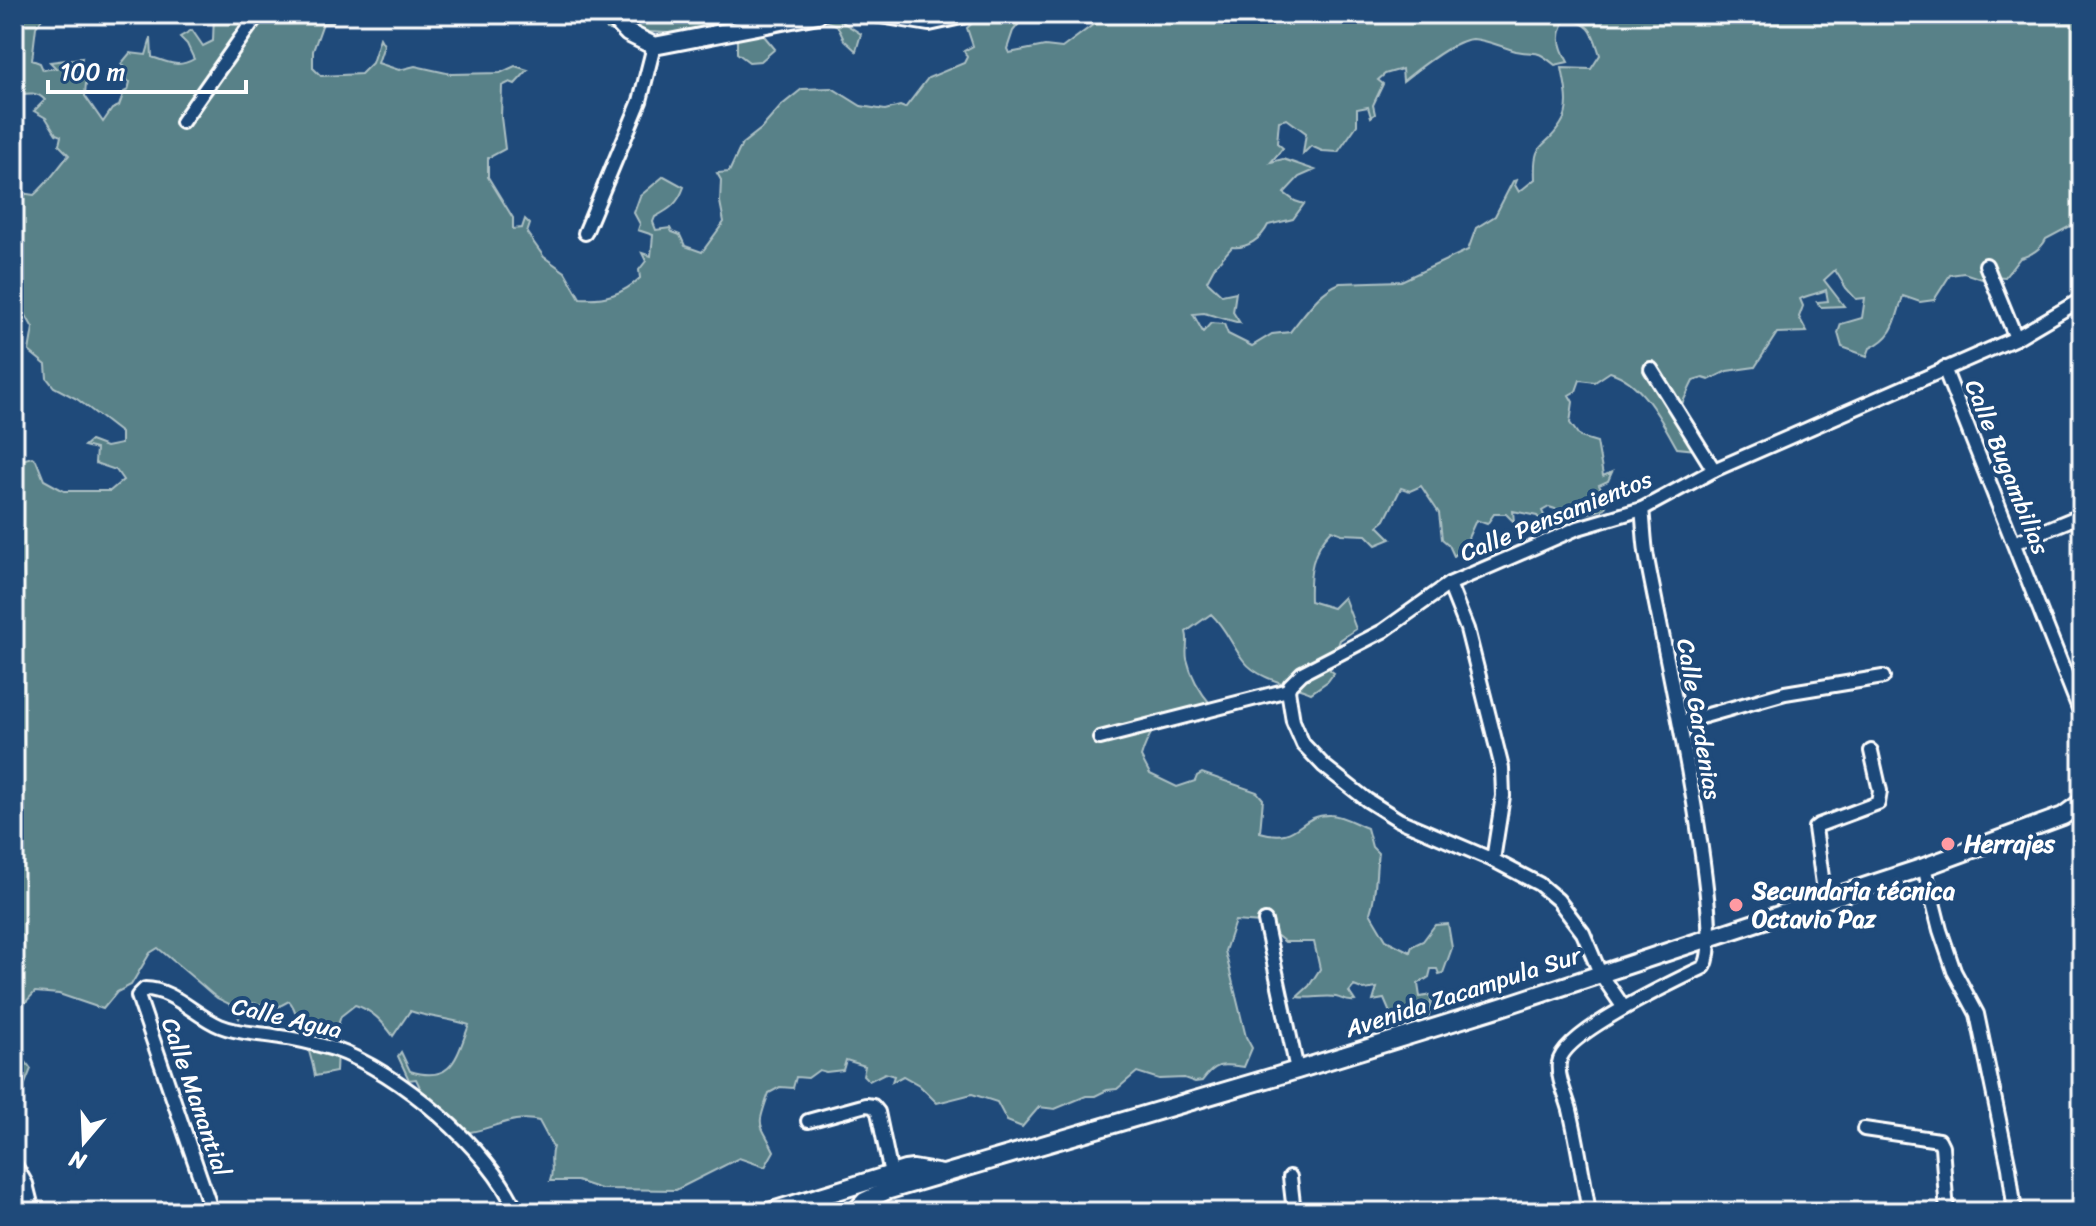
<svg xmlns="http://www.w3.org/2000/svg" width="2096" height="1226" viewBox="0 0 2096 1226" font-family="Sriracha,sans-serif">
<rect width="100%" height="100%" fill="#1f4a7a"/>
<filter id="ink" filterUnits="userSpaceOnUse"><feTurbulence type="fractalNoise" baseFrequency=".0125" numOctaves="2"/><feDisplacementMap in="SourceGraphic" scale="16" xChannelSelector="R" yChannelSelector="G"/><feConvolveMatrix kernelMatrix="1 2 1 2 8 2 1 2 1" color-interpolation-filters="sRGB"/></filter>
<g filter="url(#ink)">
<!-- green -->
<g fill="#598188" stroke="#acc0c4" stroke-width="2" fill-rule="evenodd">
<path d="M 14,14 L 45,14 L 36,27 L 32,60 L 40,63 L 43,70 L 56,68 L 50,62 L 82,58 L 79,67 L 73,73 L 87,70 L 85,96 L 103,122 L 112,109 L 119,106 L 124,92 L 128,90 L 130,82 L 125,80 L 128,71 L 121,64 L 130,53 L 146,55 L 151,38 L 152,57 C 169,63 179,68 194,59 L 187,44 L 180,37 L 192,30 L 203,46 L 213,41 L 214,14 L 339,14 L 335,16 L 333,22 L 323,23 L 313,51 L 313,68 L 321,76 L 361,74 L 372,63 L 380,38 L 384,45 L 378,63 L 399,70 L 415,66 L 451,74 L 500,73 L 515,66 L 528,70 L 515,84 L 510,82 L 502,86 L 501,117 L 505,149 L 488,158 L 488,177 L 513,218 L 513,229 L 522,228 L 525,219 L 530,224 L 527,233 L 544,257 L 565,272 L 580,298 C 605,300 623,294 640,278 L 639,270 L 646,261 L 642,253 L 651,256 L 653,235 L 638,230 L 640,224 L 634,213 L 640,196 L 664,176 L 684,187 C 678,204 670,209 655,217 L 653,222 L 656,230 L 670,228 L 672,232 L 680,235 L 685,246 L 702,252 L 724,222 L 720,202 L 721,180 L 717,173 L 729,172 L 742,144 L 761,129 L 782,105 L 802,89 L 832,88 L 861,106 L 885,110 L 900,106 L 905,108 L 928,78 L 964,63 L 967,57 L 964,51 L 973,46 L 967,28 L 982,14 L 1027,14 L 1013,31 L 1007,49 L 1009,53 L 1045,46 L 1062,48 L 1094,24 L 1093,14 L 2082,14 L 2082,220 L 2046,239 C 2042,248 2030,256 2020,258 L 2005,277 L 1992,276 L 1982,279 L 1964,273 L 1950,275 L 1934,300 L 1920,302 L 1903,296 C 1895,321 1895,336 1870,348 L 1867,356 L 1842,347 L 1838,333 L 1841,324 L 1862,318 L 1865,298 L 1856,299 L 1846,288 L 1835,270 L 1824,280 L 1844,306 L 1821,307 L 1817,302 L 1828,301 L 1826,290 C 1817,294 1807,295 1800,299 L 1803,306 L 1799,317 L 1807,332 L 1777,333 L 1755,367 L 1727,371 L 1709,380 L 1703,378 L 1693,381 L 1680,408 L 1697,450 L 1677,448 C 1661,420 1643,382 1610,372 L 1595,382 L 1580,380 L 1576,391 L 1569,395 L 1573,402 L 1570,423 L 1580,437 L 1597,442 L 1603,476 L 1612,472 L 1608,481 L 1599,485 L 1607,502 L 1605,508 C 1588,516 1566,513 1549,507 L 1542,511 L 1547,522 L 1547,528 L 1537,516 L 1513,511 L 1514,522 L 1506,514 L 1494,514 L 1487,524 L 1476,520 L 1464,547 L 1454,556 L 1449,545 L 1442,539 L 1439,513 L 1421,486 L 1410,491 L 1401,488 L 1385,520 L 1378,526 L 1391,539 L 1376,545 L 1366,535 L 1342,534 L 1332,530 C 1311,551 1309,573 1310,601 L 1333,608 L 1344,597 L 1356,629 L 1340,640 L 1330,670 L 1334,673 L 1328,681 L 1311,693 C 1289,684 1259,680 1244,661 C 1232,646 1226,628 1211,614 L 1186,632 C 1189,641 1185,649 1187,659 C 1191,677 1200,692 1212,706 L 1208,715 C 1199,714 1185,708 1176,711 C 1158,716 1146,740 1141,757 L 1150,774 L 1177,787 L 1195,781 L 1197,776 L 1202,773 L 1257,792 L 1263,799 L 1260,832 C 1300,844 1298,814 1330,815 C 1342,815 1356,824 1367,828 L 1372,847 L 1378,853 C 1375,873 1377,893 1370,913 L 1386,940 L 1410,952 L 1412,946 L 1423,941 L 1435,925 L 1448,924 L 1452,948 L 1443,973 L 1439,974 L 1437,969 L 1431,969 L 1429,977 L 1418,984 L 1420,997 L 1432,995 L 1429,1015 L 1415,1009 L 1400,1018 L 1390,1013 L 1384,999 L 1373,1001 L 1377,988 L 1364,990 L 1354,986 L 1349,992 L 1355,1001 C 1346,1002 1344,999 1336,997 C 1324,995 1310,999 1297,997 L 1309,986 L 1320,969 L 1314,942 L 1285,942 L 1261,923 L 1235,921 L 1225,951 L 1246,1037 L 1252,1048 L 1244,1067 C 1222,1064 1216,1062 1202,1081 L 1195,1082 L 1184,1078 L 1159,1079 L 1137,1072 L 1117,1089 L 1107,1090 L 1095,1096 L 1086,1096 L 1055,1109 L 1039,1107 L 1022,1127 L 1007,1121 L 997,1102 L 972,1094 L 937,1103 L 919,1085 L 903,1076 L 892,1082 L 894,1076 L 885,1073 L 869,1081 L 863,1075 L 865,1066 L 846,1060 L 843,1070 L 826,1072 L 819,1070 L 808,1078 L 796,1077 L 793,1088 L 780,1087 L 769,1093 C 756,1129 759,1120 774,1151 L 765,1167 L 739,1158 L 676,1190 L 601,1189 L 577,1181 L 550,1181 C 555,1169 548,1160 553,1147 L 539,1121 C 506,1112 479,1141 446,1130 L 431,1110 L 416,1079 L 409,1080 L 398,1056 L 401,1052 L 410,1071 C 452,1084 456,1059 469,1025 C 450,1018 430,1018 410,1011 L 393,1036 C 383,1022 372,1010 355,1005 L 341,1016 L 338,1025 L 336,1072 L 315,1076 C 311,1054 307,1046 299,1025 C 296,1016 296,1008 289,1001 L 278,1007 L 245,1002 L 239,1018 C 229,997 225,1006 212,994 C 194,978 177,964 158,948 L 150,953 L 131,985 L 117,992 L 103,1009 L 59,994 L 35,992 L 21,1007 L 23,1023 L 17,1022 L 20,1054 L 31,1069 L 14,1111 L 14,462 L 32,457 L 36,460 L 44,480 L 64,491 L 110,491 L 123,480 L 116,470 L 95,463 L 96,449 L 84,446 L 90,441 L 106,447 L 121,444 L 121,433 L 77,399 L 54,387 L 47,378 L 46,365 L 29,351 L 33,328 L 15,296 L 14,192 L 34,195 C 48,183 57,169 69,155 L 59,145 L 61,136 L 56,134 L 46,118 L 34,111 L 45,100 C 35,90 26,94 14,96 ZM 1566,18 C 1593,25 1592,31 1600,55 L 1591,69 L 1562,68 C 1565,85 1572,108 1561,124 C 1544,152 1533,138 1535,179 L 1519,192 L 1515,185 L 1517,180 L 1513,181 L 1495,216 L 1476,228 L 1468,250 L 1401,281 L 1340,283 C 1318,292 1305,314 1290,332 L 1272,334 L 1252,346 L 1228,334 L 1224,324 L 1211,323 L 1203,332 L 1193,314 L 1204,313 L 1240,323 L 1233,312 L 1236,292 L 1222,295 L 1207,281 L 1215,266 L 1232,247 C 1247,249 1262,238 1268,225 L 1293,219 L 1304,204 L 1295,201 L 1284,193 L 1299,177 L 1315,170 L 1283,159 L 1271,162 L 1283,148 L 1277,143 L 1279,121 L 1287,119 L 1306,133 L 1303,154 L 1311,146 L 1322,151 L 1338,152 L 1357,125 L 1357,109 L 1368,107 L 1371,117 L 1375,114 L 1373,105 L 1383,84 L 1378,80 L 1385,74 L 1402,69 L 1403,81 C 1417,70 1455,39 1473,39 C 1487,40 1502,47 1516,51 C 1539,56 1533,47 1555,65 L 1568,62 C 1558,44 1557,36 1566,18 Z"/>
<polygon points="601,14 840,14 838,19 861,34 856,51 844,40 837,25 809,16 759,30 775,49 761,61 749,62 737,53 737,36 716,24 710,35 607,30"/>
</g>
<g fill="none" stroke-linecap="round" stroke-linejoin="round">
<!-- street casing -->
<g stroke="#fff" stroke-width="18">
<g id="street">
<polyline points="182,122 258,14"/>
<polyline points="585,233 640,101 654,46"/>
<polyline points="1986,265 2016,338"/>
<polyline points="1944,368 2082,716"/>
<polyline points="1651,369 1714,470"/>
<polyline points="2014,543 2082,515"/>
<polyline points="1449,584 1467,629 1502,768 1503,796 1493,860"/>
<polyline points="1680,723 1785,693 1883,677"/>
<polyline points="1100,738 1288,690"/>
<polyline points="1924,867 1940,930 1954,971 1977,1014 2009,1168 2015,1212"/>
<polyline points="1825,898 1815,828 1819,825 1878,803 1880,791 1871,751"/>
<polyline points="1265,921 1297,1070"/>
<polyline points="1624,1008 1600,973 1583,933 1558,900 1539,884 1493,860 1399,820 1367,800 1324,766 1303,744 1293,721 1288,690 1290,685 1302,673 1383,631 1449,584 1578,528 1642,509 1714,470 2016,338 2082,299"/>
<polyline points="808,1121 866,1105 873,1106 878,1112 891,1174"/>
<polyline points="1864,1129 1939,1140 1942,1146 1947,1212"/>
<polyline points="14,1163 26,1184 33,1212"/>
<polyline points="1290,1177 1294,1212"/>
<polyline points="821,1195 826,1212"/>
<path d="M 212,1212 L 138,996 L 145,989 C 173,989 195,1016 220,1026 C 239,1034 261,1033 280,1037 C 298,1039 317,1044 334,1049 C 398,1071 490,1149 517,1212"/>
<path d="M 1589,1212 C 1583,1178 1578,1144 1570,1110 C 1566,1095 1557,1078 1559,1063 C 1562,1033 1676,981 1704,967 C 1729,933 1657,617 1647,558 C 1644,542 1644,525 1642,509"/>
</g>
</g>
<!-- secondary casing -->
<g stroke="#fff" stroke-width="22">
<g id="secondary">
<polyline points="610,14 628,33 654,46 818,14"/>
<polyline points="880,14 929,22 966,14"/>
<polyline points="769,1212 905,1170 913,1169 942,1174"/>
<polyline points="855,1212 865,1201 886,1191 1297,1070 1501,1007 1924,867 2063,816 2082,802"/>
</g>
</g>
<!-- street -->
<use href="#street" stroke="#1f4a7a" stroke-width="12"/>
<!-- secondary -->
<use href="#secondary" stroke="#1f4a7a" stroke-width="16"/>
</g>
</g>
<!-- markers -->
<g fill="#ff9aa2" stroke="#1f4a7a" stroke-width="3">
<circle cx="1948" cy="844" r="8"/>
<circle cx="1736" cy="905" r="8"/>
</g>
<g text-anchor="middle" dominant-baseline="central" stroke-width="8" stroke-linejoin="round" paint-order="stroke">
<!-- street labels -->
<g font-size="24" fill="#fff" stroke="#1f4a7a">
<text transform="translate(2007 467) rotate(68)">Calle Bugambilias</text>
<text transform="translate(1556 516) rotate(-22)">Calle Pensamientos</text>
<text transform="translate(1699 719) rotate(80)">Calle Gardenias</text>
<text transform="translate(1463 992) rotate(-18)">Avenida Zacampula Sur</text>
<text transform="translate(287 1018) rotate(13)">Calle Agua</text>
<text transform="translate(196 1097) rotate(71)">Calle Manantial</text>
</g>
<!-- poi labels -->
<g font-size="24" font-weight="bold" fill="#fff" stroke="#1f4a7a" text-anchor="start">
<text x="1964" y="844">Herrajes</text>
<text x="1752" y="891">Secundaria técnica<tspan x="1752" dy="28">Octavio Paz</tspan></text>
</g>
</g>
<!-- margin -->
<rect width="2096" height="1226" fill="none" stroke="#1f4a7a" stroke-width="48"/>
<rect x="24" y="24" width="2048" height="1178" fill="none" stroke="#fff" stroke-width="3" filter="url(#ink)"/>
<!-- north arrow -->
<g transform="translate(84 1142) rotate(199)" stroke="#1f4a7a" stroke-width="6" paint-order="stroke">
<path d="M0-6L14 30L0 20L-14 30Z" fill="#ffffff"/>
<text y="-12" font-size="22" font-weight="bold" text-anchor="middle" fill="#ffffff">N</text>
</g>
<!-- scale -->
<path d="M48 80v12h198v-12" fill="none" stroke="#ffffff" stroke-width="4"/>
<text x="60" y="80" font-size="24" fill="#ffffff" stroke="#1f4a7a" stroke-width="6" paint-order="stroke">100 m</text>
</svg>
